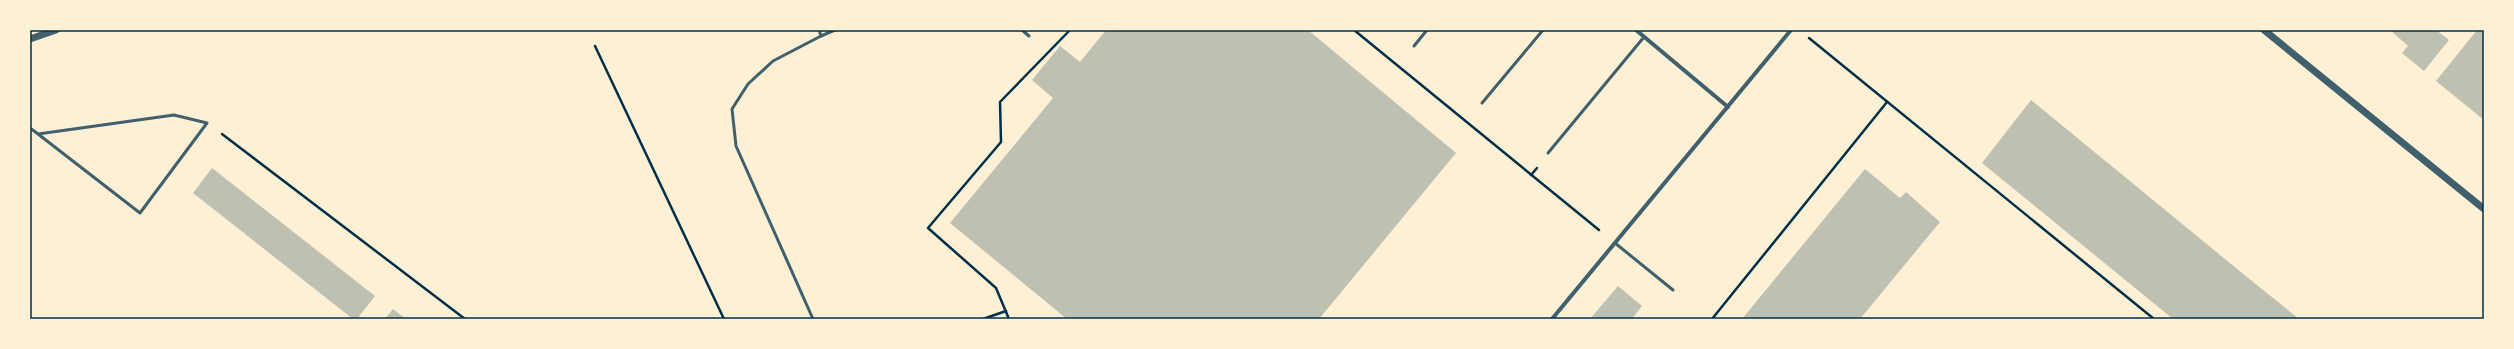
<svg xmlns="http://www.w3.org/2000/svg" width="2514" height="349" viewBox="0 0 2514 349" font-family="'Exo 2',sans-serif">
<rect width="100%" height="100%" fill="#fdf0d5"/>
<!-- building -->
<g fill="#bec0b2">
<polygon points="1106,30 1308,30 1456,153 1319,319 1067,319 950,223 1053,98 1032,80 1060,46 1080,62"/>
<polygon points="2390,30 2436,30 2449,40 2424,71 2402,53 2408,46"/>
<polygon points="2477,30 2484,33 2484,120 2436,81"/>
<polygon points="2031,100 2242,273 2299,319 2173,319 1982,163"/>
<polygon points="212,168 375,296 357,319 353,319 193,193"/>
<polygon points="1865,169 1900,198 1906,192 1940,222 1860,319 1742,319"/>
<polygon points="1618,286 1642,306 1632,319 1590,319"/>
<polygon points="393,309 406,319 385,319"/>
</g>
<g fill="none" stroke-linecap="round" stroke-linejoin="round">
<!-- path -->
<g stroke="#003049" stroke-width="2.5">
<polyline points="1354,30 1599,230"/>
<polyline points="1809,38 2154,319"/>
<polyline points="595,46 724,319"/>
<polyline points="222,134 465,319"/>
<polyline points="1531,175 1537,168"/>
<polyline points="983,319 1006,311"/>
<polyline points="1009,319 996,288 928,228 1001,142 1000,102 1070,30"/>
<polyline points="1712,319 1887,102"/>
</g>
<!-- service -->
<g stroke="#3f606c" stroke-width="3">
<polyline points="819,30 821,36 835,30"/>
<polyline points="1022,30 1029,36"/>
<polyline points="1414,46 1427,30"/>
<polyline points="1482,103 1543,30"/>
<polyline points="30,128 38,134 140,213 207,123 174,115 38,134"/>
<polyline points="1548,153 1644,37"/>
<polyline points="1615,243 1673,290"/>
<polyline points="813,319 736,146 732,109 748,84 773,61 821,36"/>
</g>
<!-- minor -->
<g stroke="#3f606c" stroke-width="4">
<polyline points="1636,30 1728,107"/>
<polyline points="1552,319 1791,30"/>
</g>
<!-- tertiary -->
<g stroke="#3f606c" stroke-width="7">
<polyline points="2264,30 2484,209"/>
<polyline points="30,39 56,30"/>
</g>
</g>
<!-- border -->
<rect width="2514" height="349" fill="none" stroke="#fdf0d5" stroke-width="62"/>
<rect x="31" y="31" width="2452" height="287" fill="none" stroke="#003049" stroke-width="1.5"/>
</svg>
